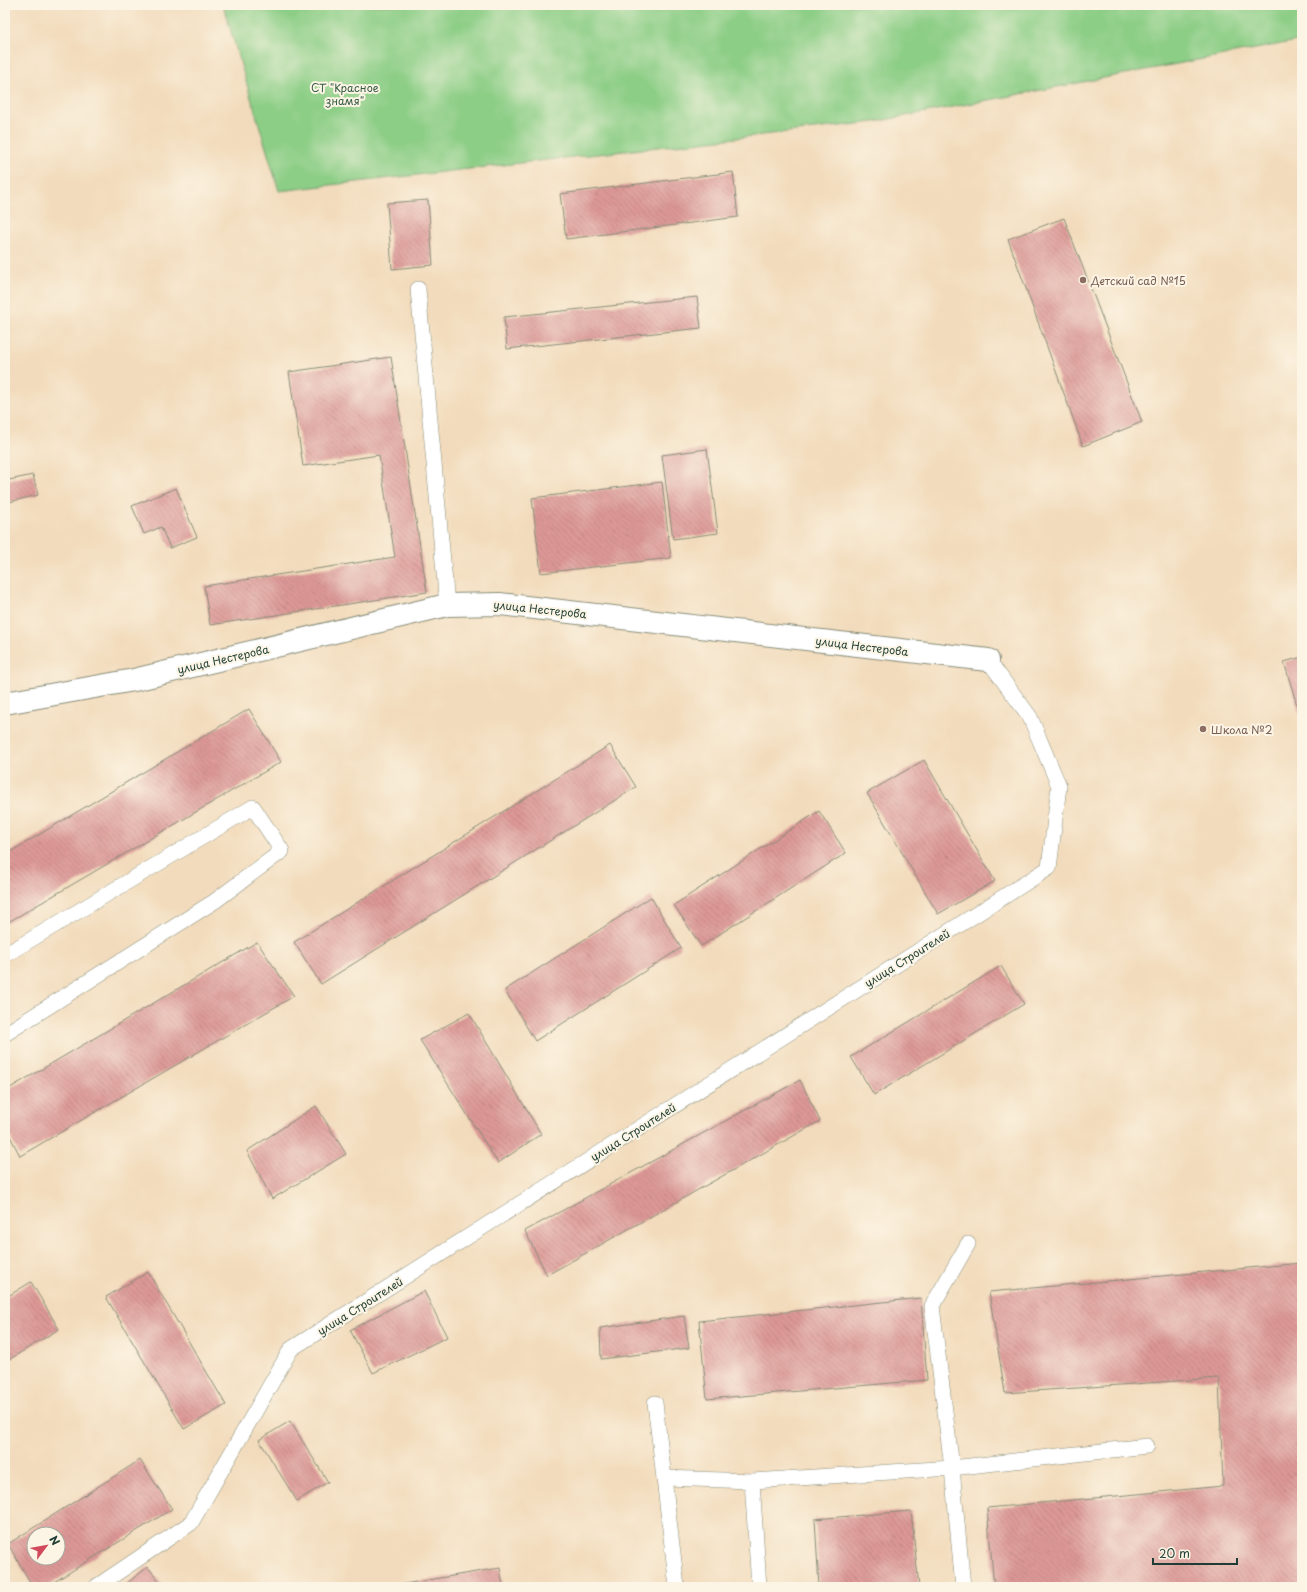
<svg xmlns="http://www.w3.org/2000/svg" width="1307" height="1592" viewBox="0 0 1307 1592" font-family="'Playpen Sans',sans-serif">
<defs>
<pattern id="building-back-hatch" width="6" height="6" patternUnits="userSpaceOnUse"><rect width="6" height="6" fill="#dd9896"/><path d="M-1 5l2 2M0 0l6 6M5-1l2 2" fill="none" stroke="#b37d7b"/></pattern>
</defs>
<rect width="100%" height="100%" fill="#fcf5e5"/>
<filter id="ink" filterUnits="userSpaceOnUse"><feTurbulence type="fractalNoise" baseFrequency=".025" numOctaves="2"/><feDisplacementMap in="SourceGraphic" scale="8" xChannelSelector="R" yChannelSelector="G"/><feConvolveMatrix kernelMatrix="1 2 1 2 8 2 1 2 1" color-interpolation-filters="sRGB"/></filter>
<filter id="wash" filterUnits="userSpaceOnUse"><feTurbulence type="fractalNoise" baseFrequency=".012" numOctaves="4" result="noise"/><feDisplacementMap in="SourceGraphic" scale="16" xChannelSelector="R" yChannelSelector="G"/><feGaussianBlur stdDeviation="0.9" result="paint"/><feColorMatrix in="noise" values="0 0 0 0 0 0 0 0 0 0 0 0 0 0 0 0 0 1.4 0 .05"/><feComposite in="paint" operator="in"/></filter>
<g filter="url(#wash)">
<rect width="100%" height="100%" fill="#f2dbbc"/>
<!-- garden -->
<polygon fill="#8cce86" stroke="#56865d" points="223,5 1302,5 1302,40 874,122 279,191"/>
<g id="blocks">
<!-- building -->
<g fill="url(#building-back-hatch)" fill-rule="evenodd">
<polygon points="733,172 738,217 566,239 560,194"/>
<polygon points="428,200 433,265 392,269 387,203"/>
<polygon points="1064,218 1142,422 1083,446 1008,239"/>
<polygon points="697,297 701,328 507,349 504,317"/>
<polygon points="391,357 427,592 210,625 204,586 395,557 379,455 303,466 289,372"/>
<polygon points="707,449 718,533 673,539 662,455"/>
<polygon points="6,467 9,480 33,475 38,495 5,503"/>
<polygon points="662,482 671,558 541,573 532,498"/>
<polygon points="176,488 197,537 170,548 161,527 144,534 132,506"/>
<polygon points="1302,657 1302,711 1299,712 1284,662"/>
<polygon points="249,709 281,762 5,924 5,855"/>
<polygon points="610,745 636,787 321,984 294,942"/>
<polygon points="924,760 995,881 938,914 867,793"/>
<polygon points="819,811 846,853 701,946 674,905"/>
<polygon points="651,897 681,948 535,1041 505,990"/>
<polygon points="257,942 294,996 20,1156 5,1126 5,1091"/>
<polygon points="1001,966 1024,1004 874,1095 851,1057"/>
<polygon points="469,1013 541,1134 498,1163 420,1040"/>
<polygon points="800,1080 820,1121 547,1275 525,1231"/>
<polygon points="316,1106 346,1154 272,1199 247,1151"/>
<polygon points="1302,1263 1302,1587 994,1587 987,1508 1223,1486 1219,1378 1005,1393 989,1292"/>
<polygon points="148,1272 226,1405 184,1429 106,1297"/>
<polygon points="31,1282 59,1329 5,1362 5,1298"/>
<polygon points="424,1291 447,1337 373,1373 350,1330"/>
<polygon points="921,1298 927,1380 707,1399 699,1321"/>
<polygon points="684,1316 689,1348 601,1359 600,1328"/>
<polygon points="290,1421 328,1482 297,1501 259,1440"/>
<path d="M 140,1460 L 172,1509 L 46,1587 L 33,1587 L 8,1544 ZM 34,1534 L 58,1534 L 58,1558 L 34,1558 Z"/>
<polygon points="911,1511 919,1587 819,1587 815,1519"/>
<polygon points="148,1567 164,1587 122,1587"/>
<polygon points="500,1568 503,1587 392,1587 392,1586"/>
</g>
</g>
</g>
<g filter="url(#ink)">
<use href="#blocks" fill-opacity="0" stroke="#888c78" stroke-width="1"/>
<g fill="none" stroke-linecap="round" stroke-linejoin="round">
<!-- lane casing -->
<g stroke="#888c78" stroke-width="16">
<g id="lane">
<polyline points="418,289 447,605"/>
<polyline points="5,955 253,807 282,851 215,901 5,1034"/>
<polyline points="655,1403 677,1587"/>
<polyline points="664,1478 752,1481 952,1468 1147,1446"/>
<polyline points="752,1481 759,1587"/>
<polyline points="96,1587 191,1523 291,1349 1049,868 1059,786 1030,717 988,660"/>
<polyline points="963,1587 952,1468 932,1306 968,1244"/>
</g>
</g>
<!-- street casing -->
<g stroke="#888c78" stroke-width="24">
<polyline id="street" points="5,703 134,680 447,605 500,604 988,660"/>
</g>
<!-- lane -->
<use href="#lane" stroke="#fff" stroke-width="15"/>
<!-- street -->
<use href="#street" stroke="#fff" stroke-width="22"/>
</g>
</g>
<!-- markers -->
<g fill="#8d6e63" stroke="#fcf5e5" stroke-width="1.5">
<circle cx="1083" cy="280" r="4"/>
<circle cx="1203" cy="729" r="4"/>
</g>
<g text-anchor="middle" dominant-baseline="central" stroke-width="4" stroke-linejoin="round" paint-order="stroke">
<!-- park labels -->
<g font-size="11" fill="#355a44" stroke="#fcf5e5">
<text x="345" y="87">СТ "Красное<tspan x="345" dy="13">знамя"</tspan></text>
</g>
<!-- education labels -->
<g font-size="11" fill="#785e54" stroke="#fcf5e5" text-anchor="start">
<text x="1091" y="280">Детский сад №15</text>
<text x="1211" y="729">Школа №2</text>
</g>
<!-- street labels -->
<g font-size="11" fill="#1f3d34" stroke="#fcf5e5">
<text transform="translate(540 609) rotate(6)">улица Нестерова</text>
<text transform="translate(862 646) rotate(7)">улица Нестерова</text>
<text transform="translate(223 659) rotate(-13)">улица Нестерова</text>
<text transform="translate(907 958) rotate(-32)">улица Строителей</text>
<text transform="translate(633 1132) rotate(-32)">улица Строителей</text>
<text transform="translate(360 1306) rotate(-32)">улица Строителей</text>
</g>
</g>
<!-- margin -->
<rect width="1307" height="1592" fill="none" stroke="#fcf5e5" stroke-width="20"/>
<!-- north arrow -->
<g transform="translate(46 1546) rotate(58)"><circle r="19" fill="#fcf5e5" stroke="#a4ab9e"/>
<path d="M0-3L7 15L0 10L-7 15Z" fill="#d1495b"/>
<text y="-6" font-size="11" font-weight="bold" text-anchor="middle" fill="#1f3d34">N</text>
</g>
<!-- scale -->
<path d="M1153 1558v6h84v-6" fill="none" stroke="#1f3d34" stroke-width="2"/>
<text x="1159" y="1558" font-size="12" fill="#1f3d34" stroke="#fcf5e5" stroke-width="3" paint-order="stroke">20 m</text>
</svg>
